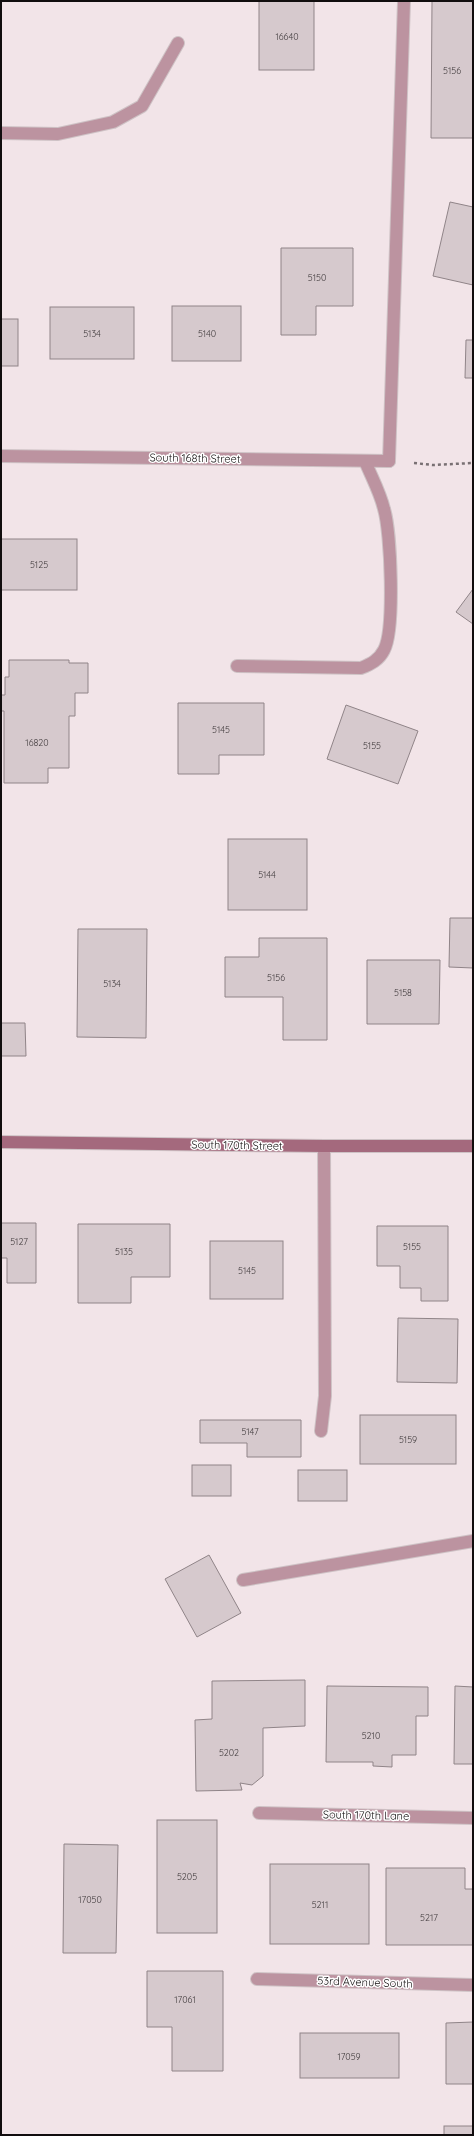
<svg xmlns="http://www.w3.org/2000/svg" width="474" height="2136" viewBox="0 0 474 2136" font-family="Quicksand,sans-serif">
<rect width="100%" height="100%" fill="#f2e4e8"/>
<!-- building -->
<g fill="#d6c9cd" stroke="#908488">
<rect x="259" y="1" width="55" height="69"/>
<polygon points="432,1 473,1 473,138 431,138"/>
<polygon points="450,202 473,207 473,285 433,276"/>
<polygon points="281,248 353,248 353,306 316,306 316,335 281,335"/>
<rect x="172" y="306" width="69" height="55"/>
<rect x="50" y="307" width="84" height="52"/>
<rect x="1" y="319" width="17" height="47"/>
<polygon points="466,340 473,340 473,378 465,378"/>
<rect x="1" y="539" width="76" height="51"/>
<polygon points="473,589 473,624 456,612"/>
<polygon points="9,660 69,660 69,663 88,663 88,693 75,693 75,716 69,716 69,768 48,768 48,783 4,783 4,711 1,711 1,695 5,695 5,677 9,677"/>
<polygon points="178,703 264,703 264,755 219,755 219,774 178,774"/>
<polygon points="346,705 418,731 398,784 327,759"/>
<rect x="228" y="839" width="79" height="71"/>
<polygon points="450,918 473,918 473,968 449,967"/>
<polygon points="78,929 147,929 146,1038 77,1037"/>
<polygon points="259,938 327,938 327,1040 283,1040 283,997 225,997 225,957 259,957"/>
<polygon points="367,960 440,960 439,1024 367,1024"/>
<polygon points="1,1023 25,1023 26,1056 1,1056"/>
<polygon points="1,1223 36,1223 36,1283 7,1283 7,1258 1,1258"/>
<polygon points="78,1224 170,1224 170,1277 131,1277 131,1303 78,1303"/>
<polygon points="377,1226 448,1226 448,1301 421,1301 421,1288 400,1288 400,1266 377,1266"/>
<rect x="210" y="1241" width="73" height="58"/>
<polygon points="398,1318 458,1319 457,1383 397,1382"/>
<rect x="360" y="1415" width="96" height="49"/>
<polygon points="200,1420 301,1420 301,1457 247,1457 247,1443 200,1443"/>
<rect x="192" y="1465" width="39" height="31"/>
<rect x="298" y="1470" width="49" height="31"/>
<polygon points="209,1555 241,1613 197,1637 165,1579"/>
<polygon points="305,1680 305,1726 263,1728 263,1776 252,1785 240,1783 242,1790 196,1791 195,1720 212,1719 212,1681"/>
<polygon points="327,1686 428,1687 428,1716 416,1716 416,1755 392,1755 392,1767 373,1766 373,1762 326,1762"/>
<polygon points="455,1686 473,1687 473,1764 454,1764"/>
<rect x="157" y="1820" width="60" height="113"/>
<polygon points="64,1844 118,1845 116,1953 63,1953"/>
<rect x="270" y="1864" width="99" height="80"/>
<polygon points="386,1868 465,1868 465,1889 473,1889 473,1945 386,1945"/>
<polygon points="147,1971 223,1971 223,2071 172,2071 172,2027 147,2027"/>
<polygon points="473,2022 473,2084 446,2084 446,2023"/>
<rect x="300" y="2033" width="99" height="45"/>
<rect x="444" y="2126" width="29" height="9"/>
</g>
<g fill="none" stroke-linecap="round" stroke-linejoin="round">
<!-- lane casing -->
<g stroke="#cec2c5" stroke-width="14">
<g id="lane">
<polyline points="1,133 58,134 113,122 142,106 178,43"/>
<polyline points="389,461 404,1"/>
<path d="M 237,666 L 361,668 C 371,664 379,660 384,650 C 395,630 391,532 384,509 C 380,492 371,476 365,461"/>
<polyline points="321,1431 325,1396 324,1146"/>
<polyline points="243,1580 473,1541"/>
</g>
</g>
<!-- street casing -->
<g stroke="#cec2c5" stroke-width="14">
<g id="street">
<polyline points="1,456 389,461"/>
<polyline points="259,1813 473,1818"/>
<polyline points="257,1979 473,1985"/>
</g>
</g>
<!-- secondary casing -->
<g stroke="#cec2c5" stroke-width="14">
<polyline id="secondary" points="1,1142 324,1146 473,1146"/>
</g>
<!-- path -->
<polyline stroke="#797073" stroke-width="2.5" stroke-dasharray="3 3" stroke-linecap="butt" points="414,463 433,465 473,463"/>
<!-- lane -->
<use href="#lane" stroke="#bc93a0" stroke-width="12"/>
<!-- street -->
<use href="#street" stroke="#bc93a0" stroke-width="12"/>
<!-- secondary -->
<use href="#secondary" stroke="#a4697d" stroke-width="12"/>
</g>
<g text-anchor="middle" dominant-baseline="central" stroke-width="3" stroke-linejoin="round" paint-order="stroke">
<!-- number labels -->
<g font-size="9" fill="#423c3e">
<text x="287" y="36">16640</text>
<text x="452" y="70">5156</text>
<text x="317" y="277">5150</text>
<text x="92" y="333">5134</text>
<text x="207" y="333">5140</text>
<text x="39" y="564">5125</text>
<text x="221" y="729">5145</text>
<text x="37" y="742">16820</text>
<text x="372" y="745">5155</text>
<text x="267" y="874">5144</text>
<text x="276" y="977">5156</text>
<text x="112" y="983">5134</text>
<text x="403" y="992">5158</text>
<text x="19" y="1241">5127</text>
<text x="412" y="1246">5155</text>
<text x="124" y="1251">5135</text>
<text x="247" y="1270">5145</text>
<text x="250" y="1431">5147</text>
<text x="408" y="1439">5159</text>
<text x="371" y="1735">5210</text>
<text x="229" y="1752">5202</text>
<text x="187" y="1876">5205</text>
<text x="90" y="1899">17050</text>
<text x="320" y="1904">5211</text>
<text x="429" y="1917">5217</text>
<text x="185" y="1999">17061</text>
<text x="349" y="2056">17059</text>
</g>
<!-- street labels -->
<g font-size="11" fill="#110d0e" stroke="#fff">
<text transform="translate(195 458) rotate(1)">South 168th Street</text>
<text transform="translate(237 1145) rotate(1)">South 170th Street</text>
<text transform="translate(366 1815) rotate(1)">South 170th Lane</text>
<text transform="translate(365 1982) rotate(2)">53rd Avenue South</text>
</g>
</g>
<!-- border -->
<rect width="474" height="2136" fill="none" stroke="#110d0e" stroke-width="4"/>
</svg>
